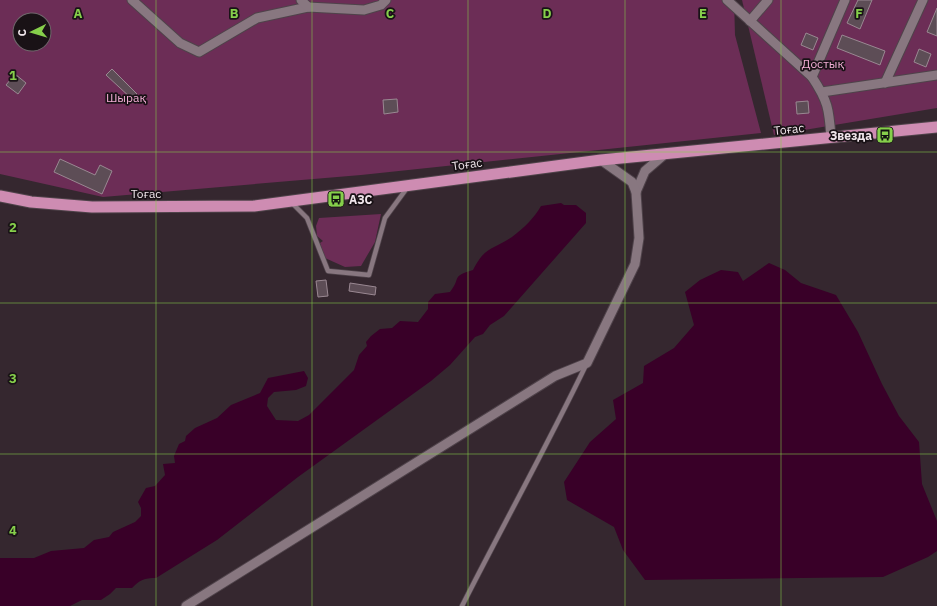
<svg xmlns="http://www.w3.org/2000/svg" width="937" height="606" viewBox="0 0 937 606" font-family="'IBM Plex Sans',sans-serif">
<rect width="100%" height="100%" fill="#35272f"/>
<!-- green -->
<g fill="#6c2d56" fill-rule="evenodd">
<path d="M 0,0 L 734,0 L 735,35 L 761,133 L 361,175 L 103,197 L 0,174 ZM 20,20 L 44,20 L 44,44 L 20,44 Z"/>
<polygon points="742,0 937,0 937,108 774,135"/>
<polygon points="381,214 375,242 361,266 345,267 325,258 320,243 323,241 317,236 316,226 319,218"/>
</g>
<!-- water -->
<g fill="#390028">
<path d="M 561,203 L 564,205 L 576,205 L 586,213 L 586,223 L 504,316 L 490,325 L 483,334 L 475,337 L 450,365 L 431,381 L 298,477 L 217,540 L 156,578 C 144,578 140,580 132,588 L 116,588 L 110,594 L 101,600 L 82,600 L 70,606 L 0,606 L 0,558 L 34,558 L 51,551 L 84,548 L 94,540 L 109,537 L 113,532 L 135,522 L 141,516 L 141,508 L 138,502 L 146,488 L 155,486 L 165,475 L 163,464 L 175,463 L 174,456 L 179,444 L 185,441 L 186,436 L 195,428 L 217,418 L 231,405 L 260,393 L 268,378 L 304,371 L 308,378 L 306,386 L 296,390 L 274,392 L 268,398 L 267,406 L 276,420 L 298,421 L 309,415 L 354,370 L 359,355 L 367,346 L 366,342 L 371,336 L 380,329 L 392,328 L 400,321 L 418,322 L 428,309 L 428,302 L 435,294 L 450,292 C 462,277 450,277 473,270 C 485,246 493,250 512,237 C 524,228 534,218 541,206 Z"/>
<polygon points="769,263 785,270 801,283 836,295 858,332 882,384 899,416 919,442 922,484 937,521 937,551 928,557 883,577 645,580 623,550 614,527 567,500 564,482 590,442 616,419 613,400 643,383 644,366 674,348 694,325 685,292 700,280 721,270 738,272 743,281"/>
</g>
<!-- building -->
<g fill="#5d4d56" stroke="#9a8892">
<polygon points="858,0 872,0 860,29 847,23"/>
<polygon points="937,8 937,36 927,32"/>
<polygon points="806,33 818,38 813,50 801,45"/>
<polygon points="842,35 885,51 880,65 837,48"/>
<polygon points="919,49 931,54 926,67 914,62"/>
<polygon points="112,69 137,94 132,99 106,75"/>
<polygon points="15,74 26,83 18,94 6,85"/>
<polygon points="397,99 398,112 384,114 383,100"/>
<polygon points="808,101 809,113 797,114 796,102"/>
<polygon points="60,159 95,175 100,165 112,171 102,194 54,172"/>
<polygon points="326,280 328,296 318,297 316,281"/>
<polygon points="350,283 376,287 375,295 349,291"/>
</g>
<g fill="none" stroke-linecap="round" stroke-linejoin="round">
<!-- service casing -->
<g stroke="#4f434a" stroke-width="6">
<g id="service">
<polyline points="291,202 307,218 328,271 369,275 385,218 407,188"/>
<path d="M 462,606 C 503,525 547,446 586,365"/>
</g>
</g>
<!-- minor casing -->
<g stroke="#4f434a" stroke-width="11">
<g id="minor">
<polyline points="132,0 180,43 199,52 257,18 308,7 364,10 381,5 386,0"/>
<polyline points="301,0 308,7"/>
<path d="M 727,0 L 812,77 C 828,101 829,109 831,137"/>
<polyline points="750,21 768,0"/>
<polyline points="812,77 845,0"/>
<polyline points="885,83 923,0"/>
<polyline points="822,92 937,75"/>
<polyline points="636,192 645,171 666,153"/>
<polyline points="186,606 555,376 587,363 635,264 639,238 636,192 632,182 601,160"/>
</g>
</g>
<!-- trunk casing -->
<g stroke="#4f434a" stroke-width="13">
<polyline id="trunk" points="0,196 31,202 92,207 254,206 601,160 937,127"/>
</g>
<!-- service -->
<use href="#service" stroke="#887780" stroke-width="4.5"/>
<!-- minor -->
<use href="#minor" stroke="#887780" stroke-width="9"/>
<!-- trunk -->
<use href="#trunk" stroke="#ce8cb2" stroke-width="11"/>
</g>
<!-- grid -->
<path fill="none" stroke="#86cf4b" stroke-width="1" stroke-opacity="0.55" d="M 156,0 L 156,606M 312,0 L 312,606M 468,0 L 468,606M 625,0 L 625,606M 781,0 L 781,606M 0,152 L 937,152M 0,303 L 937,303M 0,454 L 937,454"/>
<!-- icons -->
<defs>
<g id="bus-square" transform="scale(0.9)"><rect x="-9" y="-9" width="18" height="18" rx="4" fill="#86cf4b" stroke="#191216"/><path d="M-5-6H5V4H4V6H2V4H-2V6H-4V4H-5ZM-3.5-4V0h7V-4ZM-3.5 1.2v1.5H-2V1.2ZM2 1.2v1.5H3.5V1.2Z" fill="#111"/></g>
</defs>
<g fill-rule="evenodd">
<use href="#bus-square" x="885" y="135"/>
<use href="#bus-square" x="336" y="199"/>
</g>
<g text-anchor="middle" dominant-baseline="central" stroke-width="3.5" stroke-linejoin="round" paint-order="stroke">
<!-- park labels -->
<g font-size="12" fill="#f3aed6" stroke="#191216">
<text x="823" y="63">Достық</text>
<text x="126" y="97">Шырақ</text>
</g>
<!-- street labels -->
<g font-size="12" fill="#f0e6eb" stroke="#191216">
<text transform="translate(789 129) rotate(-6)">Тоғас</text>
<text transform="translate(467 164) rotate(-8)">Тоғас</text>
<text x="146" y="193">Тоғас</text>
</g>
<!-- poi labels -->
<g font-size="12" font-weight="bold" fill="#f0e6eb" stroke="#191216" text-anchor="end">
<text x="872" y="135">Звезда</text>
<text x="349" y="199" text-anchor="start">АЗС</text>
</g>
</g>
<g font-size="13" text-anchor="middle" font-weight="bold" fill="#86cf4b" stroke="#191216" stroke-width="3.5" stroke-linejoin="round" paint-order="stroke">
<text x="78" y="18">A</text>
<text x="234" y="18">B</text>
<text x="390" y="18">C</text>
<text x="547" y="18">D</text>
<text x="703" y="18">E</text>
<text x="859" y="18">F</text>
<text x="13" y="80">1</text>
<text x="13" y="232">2</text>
<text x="13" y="383">3</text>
<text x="13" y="535">4</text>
</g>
<!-- north arrow -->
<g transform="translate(32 32) rotate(265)"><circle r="19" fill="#191216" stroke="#6f676b"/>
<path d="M0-3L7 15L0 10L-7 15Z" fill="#86cf4b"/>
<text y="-6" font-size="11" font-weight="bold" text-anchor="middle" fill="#f0e6eb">С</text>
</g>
</svg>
